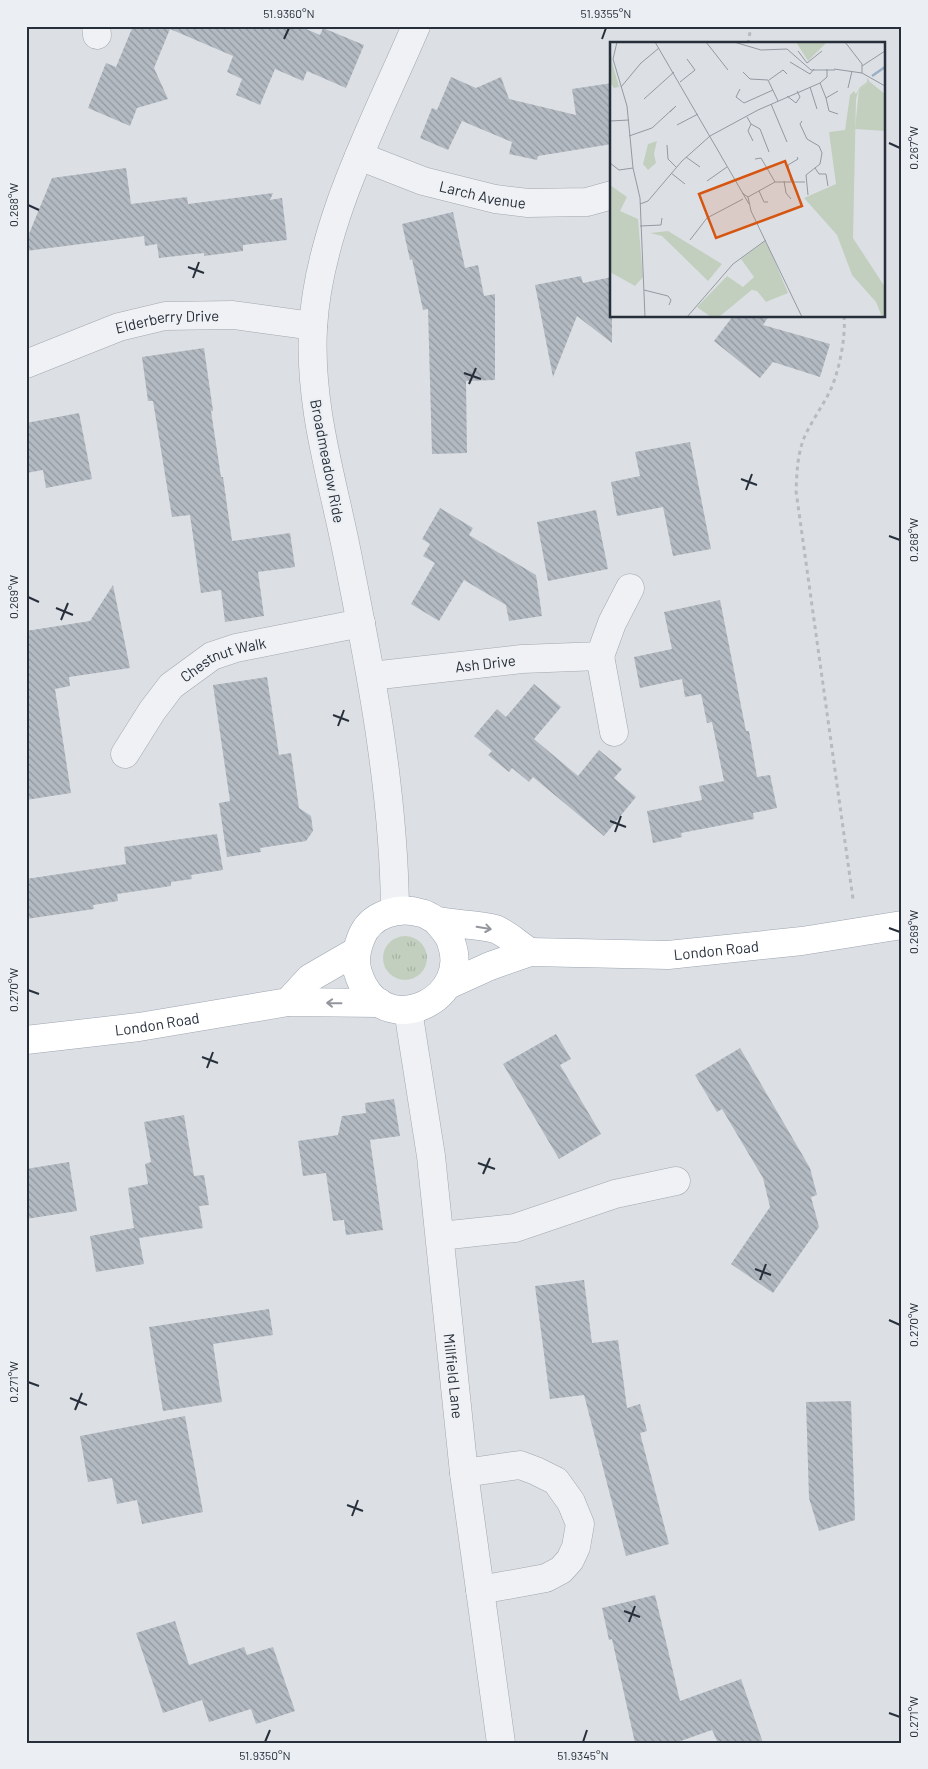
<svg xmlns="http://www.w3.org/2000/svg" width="928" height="1769" viewBox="0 0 928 1769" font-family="Barlow,sans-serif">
<defs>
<pattern id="grass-tufts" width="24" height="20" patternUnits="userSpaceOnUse" patternTransform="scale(1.25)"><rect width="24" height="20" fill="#c3cfbe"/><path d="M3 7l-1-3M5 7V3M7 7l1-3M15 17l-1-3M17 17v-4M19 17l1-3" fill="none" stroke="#a8b2a4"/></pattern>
<pattern id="building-back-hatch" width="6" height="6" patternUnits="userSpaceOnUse" patternTransform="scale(1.25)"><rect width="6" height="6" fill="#b4bac2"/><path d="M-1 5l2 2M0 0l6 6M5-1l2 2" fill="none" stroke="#92989f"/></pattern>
</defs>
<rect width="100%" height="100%" fill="#dce0e5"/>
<!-- grass -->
<circle fill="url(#grass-tufts)" cx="405" cy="958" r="22"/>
<!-- building -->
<g fill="url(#building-back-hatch)">
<polygon points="133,26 299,26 320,35 323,28 364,45 346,88 307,71 303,81 275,69 260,105 236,95 242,79 227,72 233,56 170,29 154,68 168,99 137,108 130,126 88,108 106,63 116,67"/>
<polygon points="451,77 476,88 501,77 509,99 576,115 572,89 612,83 612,144 538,156 537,160 509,154 512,142 462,121 448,150 420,138 432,108 437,110"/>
<polygon points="126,168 131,204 187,197 188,204 273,193 270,200 282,198 287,240 243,245 243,251 204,256 204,253 159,258 157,244 145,246 144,236 26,251 26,241 52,178"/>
<polygon points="453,212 465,268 478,265 484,296 495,294 495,380 466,381 467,453 432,454 428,309 423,310 412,259 410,260 402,224"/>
<polygon points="581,276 583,283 612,277 612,343 577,316 553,377 535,285"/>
<polygon points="733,316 769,316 763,325 830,344 820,377 773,362 760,378 714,341"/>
<polygon points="204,348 213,411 211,411 221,477 223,477 232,541 290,533 295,567 258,572 264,616 225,622 221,590 201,593 190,515 172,517 153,401 148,401 142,357"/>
<polygon points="79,413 92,479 46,488 43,470 26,473 26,423"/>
<polygon points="690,442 711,549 673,556 663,507 617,516 611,482 640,476 635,452"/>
<polygon points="440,508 473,528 469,535 536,575 542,616 509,621 506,605 464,580 439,621 411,604 435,563 423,556 430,544 422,539"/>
<polygon points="596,510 608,569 548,581 537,522"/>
<polygon points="113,585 130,668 69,677 70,686 55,689 71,793 26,800 26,631 90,621"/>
<polygon points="720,600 746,731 749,731 757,777 770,775 777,808 753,813 754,819 681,833 682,837 653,843 647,811 702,800 699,786 724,781 712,722 707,723 701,694 685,697 682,679 640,688 634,657 672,649 664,612"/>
<polygon points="267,677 279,755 291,753 299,808 311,816 313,831 306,841 260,848 261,852 227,857 219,803 230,801 213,685"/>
<polygon points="534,684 561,707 534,739 578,776 599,750 622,769 614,778 636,797 604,836 533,777 529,782 512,768 509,772 488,755 492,751 474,736 497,709 506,717"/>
<polygon points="217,834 223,870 191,875 192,879 171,882 171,886 117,894 118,901 93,905 94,909 26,919 26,879 126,864 124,847"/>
<polygon points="556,1034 571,1059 560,1065 601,1134 559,1159 503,1064"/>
<polygon points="740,1048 810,1168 817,1195 811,1197 819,1227 773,1293 731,1264 770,1207 763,1178 722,1109 717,1112 695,1075"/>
<polygon points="394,1099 400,1136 370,1140 383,1230 346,1235 344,1220 333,1221 326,1173 303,1176 298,1141 338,1135 342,1116 366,1113 365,1103"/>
<polygon points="184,1115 194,1176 204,1175 209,1205 199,1206 203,1228 139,1238 144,1264 96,1272 90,1236 134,1228 128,1188 148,1184 145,1164 151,1162 144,1122"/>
<polygon points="69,1162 77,1211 26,1219 26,1169"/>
<polygon points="584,1280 592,1343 618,1340 627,1408 640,1404 647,1431 640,1433 669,1544 626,1556 584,1395 550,1399 535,1286"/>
<polygon points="269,1309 273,1335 213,1344 222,1402 163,1411 149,1327"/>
<polygon points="851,1401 855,1520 819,1531 809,1498 806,1402"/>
<polygon points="185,1416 203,1512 142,1524 137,1500 117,1504 112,1478 88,1482 80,1436"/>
<polygon points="655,1595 680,1701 741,1679 763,1743 718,1743 712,1730 675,1743 635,1743 612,1639 609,1640 602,1608"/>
<polygon points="175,1621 189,1665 244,1647 247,1655 273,1647 295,1711 256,1724 251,1709 209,1722 202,1700 163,1713 136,1633"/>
</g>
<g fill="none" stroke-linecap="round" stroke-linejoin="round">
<!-- minor casing -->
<g stroke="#a2a7af" stroke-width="29">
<g id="minor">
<polyline points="96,26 97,35"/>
<path id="s1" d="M 359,156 L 423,181 L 495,199 L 528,203 L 587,202 L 612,195"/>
<path id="s2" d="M 26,364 L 119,327 L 165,316 L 233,315 L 313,326"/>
<polyline points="600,656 614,732"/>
<path id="s3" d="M 371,676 L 522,659 L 600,656 L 612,623 L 630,588"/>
<path id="s4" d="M 125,754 L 152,711 L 171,686 L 212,656 L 236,648 L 361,623"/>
<path d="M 395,911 C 394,789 370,667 346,548 C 331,474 309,405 313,328 C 319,224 376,120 416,26"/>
<path id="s5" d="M 408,1010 L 431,1156 L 464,1473 L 501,1743"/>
<polyline points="440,1236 515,1228 615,1194 676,1181"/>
<polyline points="464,1473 520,1465 536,1471 556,1481 571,1502 580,1524 576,1547 570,1560 561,1570 546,1578 480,1590"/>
</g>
</g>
<!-- major casing -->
<g stroke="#9ca5b0" stroke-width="29">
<g id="major">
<path d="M 436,920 C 441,927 449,934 451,942 C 472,998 391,1038 363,985 C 354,967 354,956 361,938 C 370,914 399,906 421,913 C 428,914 432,919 438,921 C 457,925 477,924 495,929 C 505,932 520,946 530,952"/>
<path id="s6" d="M 448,985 L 490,966 L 530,952 L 668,955 L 802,941 L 902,925"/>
<polyline points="288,1002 310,978 355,952"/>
<path id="s7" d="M 26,1040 L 139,1027 L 288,1002 L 380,1003"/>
</g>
</g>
<!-- path -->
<g stroke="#b7bbc0" stroke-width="3" stroke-dasharray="4 4" stroke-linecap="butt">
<polyline points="748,44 751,26"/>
<path d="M 844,316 C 846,337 839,372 830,391 C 822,407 811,422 804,438 C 797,456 797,473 796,491 L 853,899"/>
</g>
<!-- minor -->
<use href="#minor" stroke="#eff1f4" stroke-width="28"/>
<!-- major -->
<use href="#major" stroke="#fff" stroke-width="28"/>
</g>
<!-- one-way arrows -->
<defs><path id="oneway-shaft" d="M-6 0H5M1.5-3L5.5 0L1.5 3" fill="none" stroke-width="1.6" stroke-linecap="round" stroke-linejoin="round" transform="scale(1.25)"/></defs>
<g stroke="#93979d">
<use href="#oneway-shaft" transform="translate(484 928) rotate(9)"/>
<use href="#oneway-shaft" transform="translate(334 1003) rotate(-179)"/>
</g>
<!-- ticks -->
<path fill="none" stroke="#272f3b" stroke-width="2" d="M 284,39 L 289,28M 602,39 L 606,28M 889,143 L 900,148M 28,205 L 39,210M 188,267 L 204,273M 193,278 L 199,262M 464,373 L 481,379M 469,384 L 476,368M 741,479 L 757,485M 746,490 L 752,474M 889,536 L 900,540M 28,597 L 39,602M 56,608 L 73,615M 61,620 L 68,603M 333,715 L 349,721M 338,726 L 344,710M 610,821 L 626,827M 615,832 L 621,816M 889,928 L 900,932M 28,990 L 39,994M 202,1057 L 218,1063M 207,1068 L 213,1052M 478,1163 L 495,1169M 483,1174 L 490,1158M 755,1269 L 771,1275M 760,1280 L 766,1264M 889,1320 L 900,1325M 28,1382 L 39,1386M 70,1398 L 87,1405M 75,1410 L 82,1393M 347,1505 L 363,1511M 352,1516 L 358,1500M 624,1611 L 640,1617M 629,1622 L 635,1606M 889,1713 L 900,1717M 265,1742 L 270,1730M 583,1742 L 587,1730"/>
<g text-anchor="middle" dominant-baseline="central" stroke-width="4" stroke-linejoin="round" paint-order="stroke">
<!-- street labels -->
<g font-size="15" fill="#272f3b" stroke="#ebeff3">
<text stroke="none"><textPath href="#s1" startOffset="130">Larch Avenue</textPath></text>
<text stroke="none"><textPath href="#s2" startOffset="149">Elderberry Drive</textPath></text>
<text transform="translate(328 461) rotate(79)">Broadmeadow Ride</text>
<text stroke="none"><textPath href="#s4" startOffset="142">Chestnut Walk</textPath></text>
<text stroke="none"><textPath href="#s3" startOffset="115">Ash Drive</textPath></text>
<text stroke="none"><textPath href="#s6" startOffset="275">London Road</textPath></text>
<text stroke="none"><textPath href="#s7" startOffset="132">London Road</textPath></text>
<text stroke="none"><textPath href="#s5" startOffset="369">Millfield Lane</textPath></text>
</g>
</g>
<!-- overview -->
<g transform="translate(610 42)">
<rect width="275" height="275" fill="#dce0e5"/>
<path d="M 186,0 L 217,0 L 198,19 ZM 260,40 L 275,52 L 275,89 L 245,87 L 249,47 ZM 0,143 L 17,155 L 10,169 L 28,177 L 33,235 L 25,244 L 0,230 ZM 58,189 L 112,222 L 98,239 L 52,194 L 40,191 ZM 162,213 L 178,251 L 156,260 L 147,249 L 142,248 L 148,223 Z" fill="#c3cfbe"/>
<path d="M 0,6 L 2,20 L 9,45 L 4,46 L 0,41 ZM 257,36 L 260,40 L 249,47 L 246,57 L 243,196 L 275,245 L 275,275 L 272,275 L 266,260 L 242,233 L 227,193 L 194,156 L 226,142 L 219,90 L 235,88 L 240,53 L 244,49 L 246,52 L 250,45 L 257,40 ZM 47,99 L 44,112 L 46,121 L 38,128 L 33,122 L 38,102 ZM 155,199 L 162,213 L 148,224 L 144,246 L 109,275 L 101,275 L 87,265 L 117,234 L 133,245 L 144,235 L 131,217 Z" fill="#c3cfbe"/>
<path fill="none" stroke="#99b0c4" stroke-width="2.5" d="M 262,34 L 275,25"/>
<path fill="none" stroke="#9499a1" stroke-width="1" d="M 7,0 L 3,17 L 17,64 L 23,126 L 30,156 L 35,275M 45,0 L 139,162M 96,0 L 118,28M 124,0 L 151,8 L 177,7 L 201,28 L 225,28M 235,0 L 252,22 L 252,31M 188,9 L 197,21 L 212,9M 180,20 L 200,32 L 204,27M 252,24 L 275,9M 224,27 L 252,31 L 275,44M 133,30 L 140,37 L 158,38 L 168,59M 159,38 L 173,28 L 177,32M 70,40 L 85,28 L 77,17M 210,41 L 216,56 L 228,49M 11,45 L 31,21 L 49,6M 200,45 L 207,67M 238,46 L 242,29M 130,47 L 126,55 L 134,61 L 163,48M 177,54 L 186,61 L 190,55 L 187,49M 216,56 L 219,69 L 228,72M 34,57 L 64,30M 161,62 L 177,100M 137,75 L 141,82 L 150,87 L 159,110M 0,79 L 19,78M 192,79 L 190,82 L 197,97 L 209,104 L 212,111 L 210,122 L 196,133 L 198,153M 141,82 L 138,89 L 143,99M 67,83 L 88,72M 19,94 L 42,86 L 66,64 L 60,70M 57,103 L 58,117 L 66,125M 76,115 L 90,125M 145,117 L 151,116 L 165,140M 0,121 L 9,128 L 23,126M 205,126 L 209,132 L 216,132 L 218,144M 61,131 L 75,142M 97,139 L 117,125M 174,139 L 176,151 L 181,157M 181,139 L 178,123 L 188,117 L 187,115M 149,149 L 154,160 L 158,160M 132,151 L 138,155 L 141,169 L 192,275M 138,155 L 165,140 L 195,140M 30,162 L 38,159 L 72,119 L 100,94 L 148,68 L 210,41 L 217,35 L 217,27M 30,184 L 51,183 L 52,176M 80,198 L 97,176 L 133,157M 34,248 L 58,254 L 61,258 L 59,263M 77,275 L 123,222 L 156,198"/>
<path fill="#d55511" fill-opacity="0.15" stroke="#d55511" stroke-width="2.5" d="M 175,119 L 192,164 L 106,196 L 89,152 Z"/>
<rect width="275" height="275" fill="none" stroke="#272f3b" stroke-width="2.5"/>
</g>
<!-- border -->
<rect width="928" height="1769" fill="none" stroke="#ebeff3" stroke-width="55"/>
<rect x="28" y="28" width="872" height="1714" fill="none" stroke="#272f3b" stroke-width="2"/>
<g font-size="12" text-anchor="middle" fill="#272f3b">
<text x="289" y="18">51.9360°N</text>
<text x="606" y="18">51.9355°N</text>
<text transform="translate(914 148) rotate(-90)" y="4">0.267°W</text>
<text transform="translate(14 205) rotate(-90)" y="4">0.268°W</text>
<text transform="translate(914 540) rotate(-90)" y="4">0.268°W</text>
<text transform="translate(14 597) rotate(-90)" y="4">0.269°W</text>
<text transform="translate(914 932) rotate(-90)" y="4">0.269°W</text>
<text transform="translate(14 990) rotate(-90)" y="4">0.270°W</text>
<text transform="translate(914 1325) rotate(-90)" y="4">0.270°W</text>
<text transform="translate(14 1382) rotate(-90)" y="4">0.271°W</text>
<text transform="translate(914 1717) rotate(-90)" y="4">0.271°W</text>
<text x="265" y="1760">51.9350°N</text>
<text x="583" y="1760">51.9345°N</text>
</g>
</svg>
